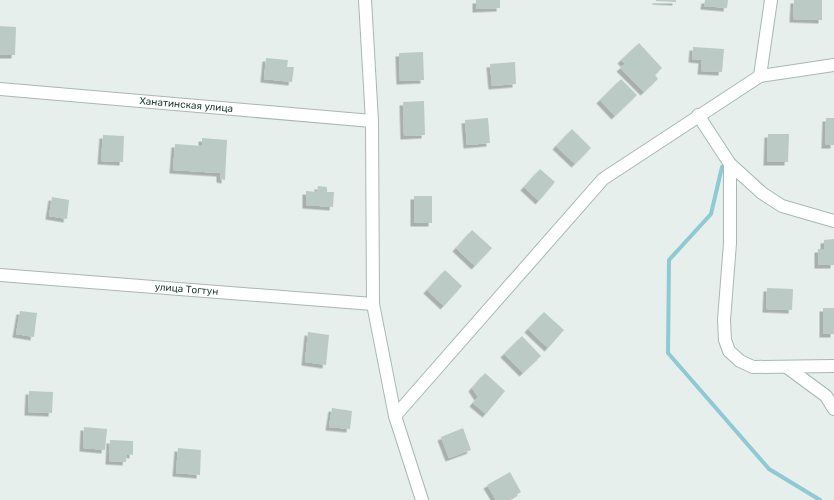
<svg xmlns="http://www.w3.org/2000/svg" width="834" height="500" viewBox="0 0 834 500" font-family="Rubik,sans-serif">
<defs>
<filter id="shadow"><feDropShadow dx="-3.5" dy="3.5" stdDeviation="0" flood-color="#0004"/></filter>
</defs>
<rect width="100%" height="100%" fill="#e6efeb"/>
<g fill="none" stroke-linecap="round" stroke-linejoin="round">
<!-- stream -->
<polyline stroke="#8ec9d4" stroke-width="4" points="722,167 711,214 669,260 668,353 769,469 820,500"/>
</g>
<!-- building -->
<g fill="#bbcac4" filter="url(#shadow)">
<polygon points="476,0 500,0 500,8 476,9"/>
<polygon points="656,0 676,0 676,2 656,1"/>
<polygon points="705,0 728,0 727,8 704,6"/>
<polygon points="794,0 822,0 822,20 793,19"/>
<polygon points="0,26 16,27 15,55 0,55"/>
<polygon points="639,43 662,68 655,75 658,79 644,92 620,68 625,64 621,60"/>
<polygon points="693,47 724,49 722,72 701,71 702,60 692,59"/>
<polygon points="423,52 424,80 400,81 399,53"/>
<polygon points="266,58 288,60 287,67 294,67 292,82 264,79"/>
<polygon points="515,62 516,84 492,86 490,64"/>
<polygon points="621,79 637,95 615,116 600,100"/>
<polygon points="424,101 425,135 404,136 403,102"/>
<polygon points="488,118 490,143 467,145 465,120"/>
<polygon points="826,118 834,118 834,145 825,145"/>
<polygon points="572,129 591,148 575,164 556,146"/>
<polygon points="768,134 789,134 788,162 767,162"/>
<polygon points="103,135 124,136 123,162 101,161"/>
<polygon points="202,138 227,140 225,180 220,179 220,173 173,170 175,144 202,146"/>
<polygon points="540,169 555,182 539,201 524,187"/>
<polygon points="318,186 327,187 327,192 334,192 333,207 306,205 306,191 317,192"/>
<rect x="414" y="196" width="18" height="27"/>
<polygon points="52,197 69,200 67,219 49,216"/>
<polygon points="472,230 492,248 475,266 456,248"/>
<polygon points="834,239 834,265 818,265 818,249 824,249 824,240"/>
<polygon points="445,270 462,286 444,306 427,290"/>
<polygon points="767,288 793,289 792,310 766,309"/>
<rect x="823" y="308" width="11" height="26"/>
<polygon points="20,311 37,313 34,337 16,334"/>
<polygon points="544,312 564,330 548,348 528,329"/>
<polygon points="308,332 329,335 326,365 305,362"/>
<polygon points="522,336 541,356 523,373 504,354"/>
<polygon points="485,373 505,391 486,414 473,403 478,397 472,388"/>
<polygon points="29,391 53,392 52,413 28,412"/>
<polygon points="332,408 352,411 350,429 329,427"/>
<polygon points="84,427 107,429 105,450 83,448"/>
<polygon points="463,428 471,450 449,458 441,437"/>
<polygon points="110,440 133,441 133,455 127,454 126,462 109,461"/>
<polygon points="178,448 201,450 200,475 176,473"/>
<polygon points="510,472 521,492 508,500 496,500 487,485"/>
</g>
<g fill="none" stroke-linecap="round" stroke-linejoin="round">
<!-- street casing -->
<g stroke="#a8b8b2" stroke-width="14">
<g id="street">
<polyline points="365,0 372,121 373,304 395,416 422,500"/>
<polyline points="760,76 771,0"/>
<path id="s1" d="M 0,89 L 372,121"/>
<polyline points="698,115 730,164 762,193 782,206 834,221"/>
<polyline points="730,164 730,243 724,320 725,340 729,351 740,361 753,367 834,366"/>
<path id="s2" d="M 0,275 L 373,304"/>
<polyline points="788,368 826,396 834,409"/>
<polyline points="395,416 603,179 760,76 834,65"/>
</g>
</g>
<!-- street -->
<use href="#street" stroke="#fff" stroke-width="12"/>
</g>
<g text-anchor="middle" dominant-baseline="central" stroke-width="4" stroke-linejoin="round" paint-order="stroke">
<!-- street labels -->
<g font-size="10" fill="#24423a" stroke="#f7fbf9">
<text stroke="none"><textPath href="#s1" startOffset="187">Ханатинская улица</textPath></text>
<text stroke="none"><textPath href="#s2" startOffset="187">улица Тогтун</textPath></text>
</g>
</g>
</svg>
